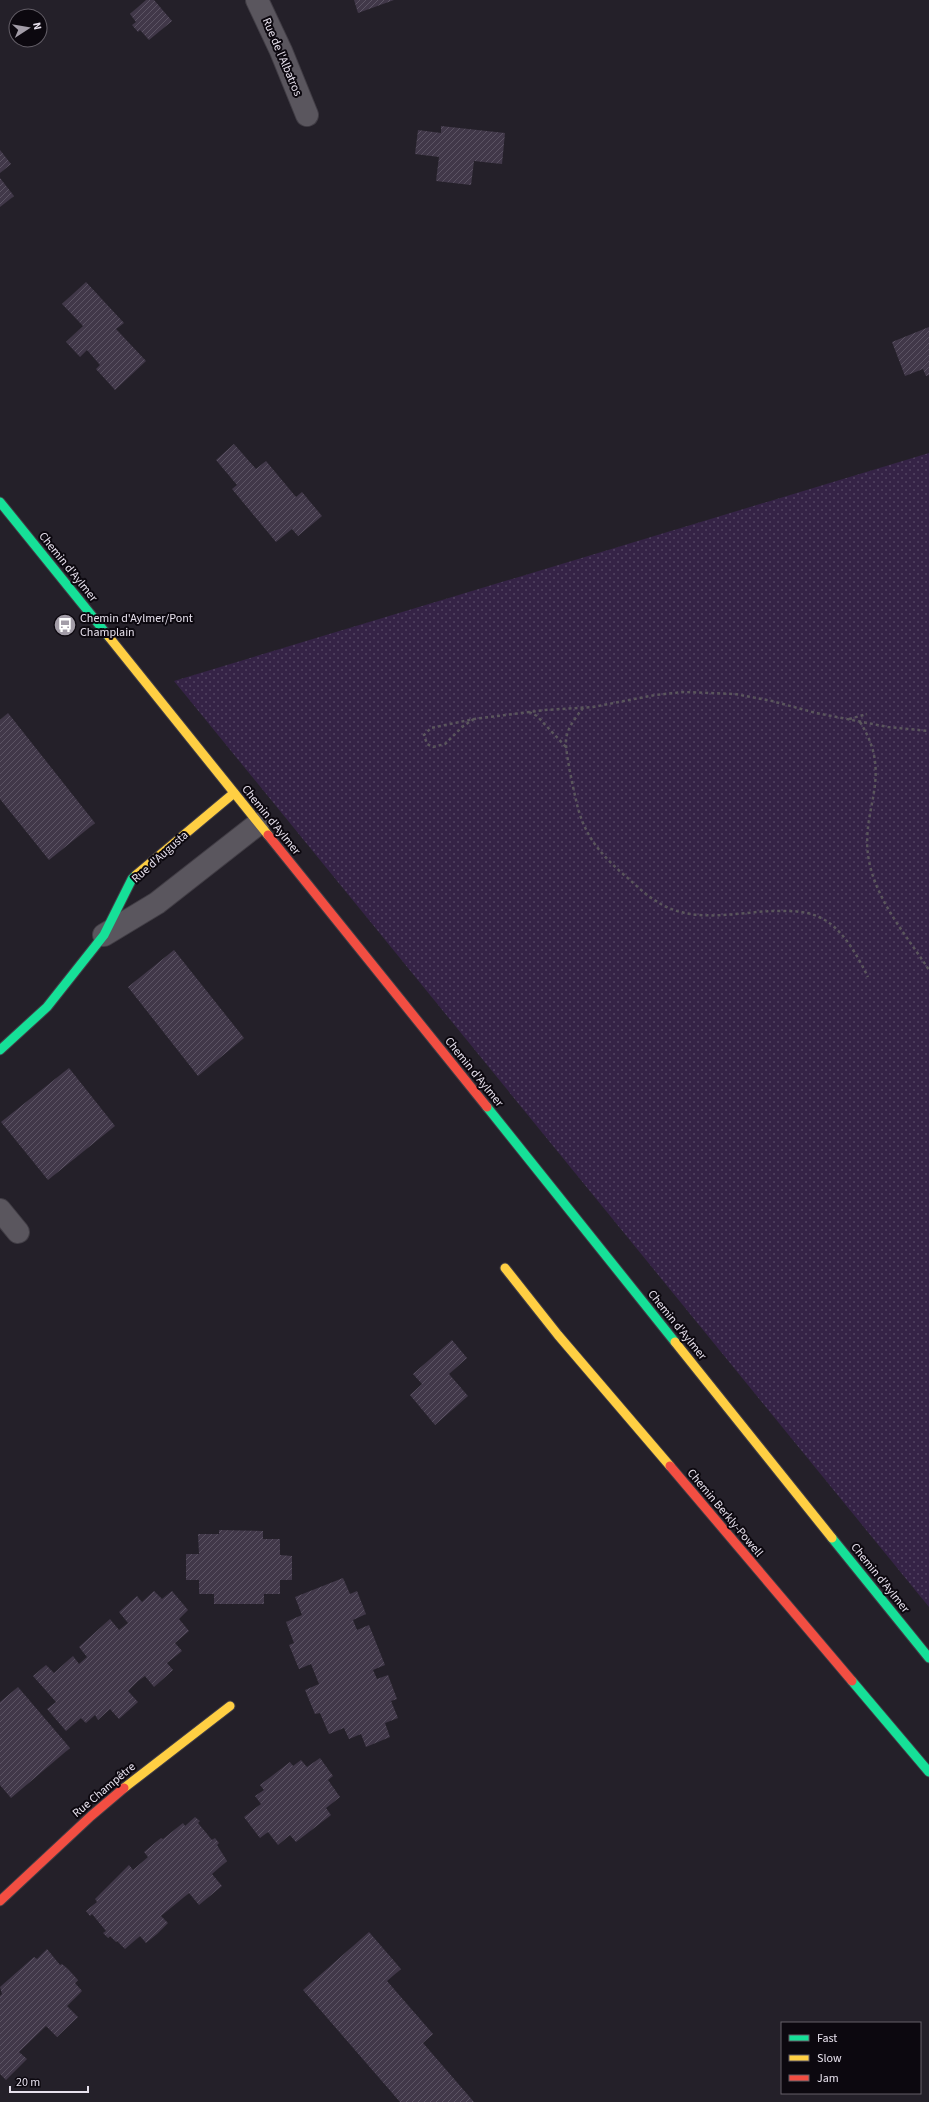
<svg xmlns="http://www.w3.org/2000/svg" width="929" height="2102" viewBox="0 0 929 2102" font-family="'Source Sans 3',sans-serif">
<defs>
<pattern id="grass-dots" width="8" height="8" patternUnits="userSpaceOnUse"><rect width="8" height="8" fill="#352346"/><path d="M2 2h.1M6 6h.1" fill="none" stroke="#524361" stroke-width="1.8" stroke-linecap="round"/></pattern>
<pattern id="building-hatch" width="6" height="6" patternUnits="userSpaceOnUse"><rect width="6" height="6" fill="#413849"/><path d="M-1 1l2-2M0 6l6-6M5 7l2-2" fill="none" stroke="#5c5464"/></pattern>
</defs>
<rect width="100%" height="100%" fill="#242029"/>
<!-- grass -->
<polygon fill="url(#grass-dots)" points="929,453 929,1607 174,681"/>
<!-- building -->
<g fill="url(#building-hatch)">
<polygon points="146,0 154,0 172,21 149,40 140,30 138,32 132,25 136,22 130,14"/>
<polygon points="354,0 394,0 358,13"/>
<polygon points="441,126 505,133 502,164 474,161 471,185 436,181 439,157 415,154 418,130 441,133"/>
<polygon points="0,150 11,164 0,173"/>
<polygon points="0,178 14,196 0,207"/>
<polygon points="86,282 124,323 116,329 146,361 115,390 96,369 100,365 87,350 80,357 66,342 83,326 62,304"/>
<polygon points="929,327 929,375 926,376 923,369 905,376 892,342"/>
<polygon points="234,444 256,469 266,461 296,497 302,492 322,516 298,536 292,529 276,542 232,489 237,485 216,460"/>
<polygon points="8,713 95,823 49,860 0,799 0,720"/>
<polygon points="174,950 244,1038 198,1076 128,987"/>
<polygon points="69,1068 115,1126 48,1180 1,1122"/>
<polygon points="452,1340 467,1358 449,1374 468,1396 435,1425 410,1395 422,1384 413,1374"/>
<polygon points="219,1530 263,1531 263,1539 280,1539 280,1555 292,1556 292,1580 280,1580 280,1594 264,1594 264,1604 214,1604 214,1594 199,1594 199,1580 186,1580 186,1554 199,1554 198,1534 219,1534"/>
<polygon points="343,1578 350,1594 357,1591 366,1614 353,1620 357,1630 369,1625 385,1665 373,1670 377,1679 388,1675 397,1699 391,1701 398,1718 385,1723 390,1737 366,1747 361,1734 349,1739 344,1728 329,1734 320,1713 315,1714 305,1690 319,1684 311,1664 299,1669 289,1645 294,1643 286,1622 302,1615 295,1597"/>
<polygon points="154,1591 162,1599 172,1591 188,1610 179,1619 189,1631 175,1643 182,1651 167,1663 173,1670 154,1687 145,1676 138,1681 128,1691 138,1702 119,1719 110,1709 98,1720 95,1715 86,1723 81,1718 66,1731 47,1709 56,1702 33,1676 46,1665 54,1673 73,1656 79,1664 87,1657 79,1647 110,1619 119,1630 128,1623 119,1612 137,1596 142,1602"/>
<polygon points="18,1687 70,1748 11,1798 0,1785 0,1702"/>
<polygon points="320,1758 333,1776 328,1780 340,1797 326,1808 331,1815 296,1842 290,1835 278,1845 268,1832 260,1838 244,1817 261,1804 255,1796 264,1790 260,1785 290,1762 293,1766 301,1760 307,1767"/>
<polygon points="195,1817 200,1821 198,1823 212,1840 215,1838 219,1843 217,1845 227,1861 212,1874 222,1886 199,1905 189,1893 161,1916 168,1923 157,1934 146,1943 140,1936 125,1949 117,1941 116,1942 110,1936 108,1938 103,1933 106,1931 92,1914 90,1916 86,1911 97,1902 95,1899 129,1865 133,1870 148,1857 144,1852 161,1838 163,1839 183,1823 185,1826"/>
<polygon points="369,1932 401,1969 387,1981 433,2034 423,2043 474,2102 400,2102 303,1990"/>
<polygon points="47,1949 60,1965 62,1964 68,1969 78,1980 75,1983 82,1991 67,2006 78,2017 57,2037 46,2026 19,2052 27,2059 6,2080 0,2074 0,1996 2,1994 0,1987 34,1957 37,1959"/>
</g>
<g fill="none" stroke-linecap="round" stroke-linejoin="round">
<!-- street casing -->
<g stroke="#413d45" stroke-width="24">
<g id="street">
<polyline points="257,0 281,51 307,115"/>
<polyline points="104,935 157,903 258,824"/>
<polyline points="0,1210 18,1232"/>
</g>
</g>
<!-- fast casing -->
<g stroke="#413d45" stroke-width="11">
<g id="fast">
<polyline points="0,502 109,637"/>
<polyline points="0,1050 47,1007 104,935 132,879 136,875"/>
<polyline points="487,1107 675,1342"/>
<polyline points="832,1538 929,1658"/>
<polyline points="852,1681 929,1772"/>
</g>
</g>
<!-- slow casing -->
<g stroke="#413d45" stroke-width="11">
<g id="slow">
<polyline points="109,637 268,835"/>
<polyline points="136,875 234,793"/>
<polyline points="505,1268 558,1335 670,1466"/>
<polyline points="675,1342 832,1538"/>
<polyline points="124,1788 230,1706"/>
</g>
</g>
<!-- jam casing -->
<g stroke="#413d45" stroke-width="11">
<g id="jam">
<polyline points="268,835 487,1107"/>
<polyline points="670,1466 852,1681"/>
<polyline points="0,1901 91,1816 124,1788"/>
</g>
</g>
<!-- path -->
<g stroke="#5a565c" stroke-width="2.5" stroke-dasharray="3 3" stroke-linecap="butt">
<path d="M 583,708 C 576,717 567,728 566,740 C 565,751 573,787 576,800 C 583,833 598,852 623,874 C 634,883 644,894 656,901 C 690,924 733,913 771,911 C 786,911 805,910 819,917 C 842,927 857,955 868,977"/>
<polyline points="529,712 537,716 566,747"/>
<polyline points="474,719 462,727 445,744 433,747 427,744 424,735 431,728 474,719 545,710 593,707 655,695 684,692 735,694 772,701 816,713 888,727 929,731"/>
<polyline points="849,719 867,714"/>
<path d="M 860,722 C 895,777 859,809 869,861 C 877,902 907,936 929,970"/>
</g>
<!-- street -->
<use href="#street" stroke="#5a565e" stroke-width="22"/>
<!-- fast -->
<use href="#fast" stroke="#16e098" stroke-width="9"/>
<!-- slow -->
<use href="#slow" stroke="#ffcf43" stroke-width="9"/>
<!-- jam -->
<use href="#jam" stroke="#f24e42" stroke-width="9"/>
</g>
<!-- icons -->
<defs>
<g id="bus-disc" transform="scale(1.15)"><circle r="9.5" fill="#a39da8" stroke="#0c080f"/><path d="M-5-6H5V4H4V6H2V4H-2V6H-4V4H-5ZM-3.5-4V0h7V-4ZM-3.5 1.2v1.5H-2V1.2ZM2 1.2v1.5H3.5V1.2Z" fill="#fff"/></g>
</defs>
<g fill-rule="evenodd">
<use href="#bus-disc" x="65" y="625"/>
</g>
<g text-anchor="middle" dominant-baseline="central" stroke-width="4" stroke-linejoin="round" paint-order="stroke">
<!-- street labels -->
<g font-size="12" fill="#e7e1ed" stroke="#0c080f">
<text transform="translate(282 57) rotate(67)">Rue de l'Albatros</text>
<text transform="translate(68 567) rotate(51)">Chemin d'Aylmer</text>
<text transform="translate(271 820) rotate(51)">Chemin d'Aylmer</text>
<text transform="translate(160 857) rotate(-42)">Rue d'Augusta</text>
<text transform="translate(474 1072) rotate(51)">Chemin d'Aylmer</text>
<text transform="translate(677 1325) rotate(51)">Chemin d'Aylmer</text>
<text transform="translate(725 1513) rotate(50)">Chemin Berkly-Powell</text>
<text transform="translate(880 1578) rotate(51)">Chemin d'Aylmer</text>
<text transform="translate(104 1790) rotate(-40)">Rue Champêtre</text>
</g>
<!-- poi labels -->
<g font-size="12" fill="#e7e1ed" stroke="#0c080f" text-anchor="start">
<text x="80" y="618">Chemin d'Aylmer/Pont<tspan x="80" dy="14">Champlain</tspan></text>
</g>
</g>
<!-- legend -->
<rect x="781" y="2022" width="140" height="72" fill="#0c080f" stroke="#645f68"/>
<rect x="789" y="2035" width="20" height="6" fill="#16e098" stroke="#645f68"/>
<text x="817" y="2042" font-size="12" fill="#e7e1ed">Fast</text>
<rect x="789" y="2055" width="20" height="6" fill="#ffcf43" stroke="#645f68"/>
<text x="817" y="2062" font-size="12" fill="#e7e1ed">Slow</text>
<rect x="789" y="2075" width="20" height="6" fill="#f24e42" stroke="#645f68"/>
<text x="817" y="2082" font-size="12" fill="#e7e1ed">Jam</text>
<!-- north arrow -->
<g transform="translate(28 28) rotate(78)"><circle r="19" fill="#0c080f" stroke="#645f68"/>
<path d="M0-3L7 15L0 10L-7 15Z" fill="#a39da8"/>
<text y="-6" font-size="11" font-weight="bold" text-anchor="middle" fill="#e7e1ed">N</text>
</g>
<!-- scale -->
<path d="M10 2086v6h78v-6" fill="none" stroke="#e7e1ed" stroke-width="2"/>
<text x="16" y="2086" font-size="12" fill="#e7e1ed" stroke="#0c080f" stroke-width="3" paint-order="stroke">20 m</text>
</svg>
